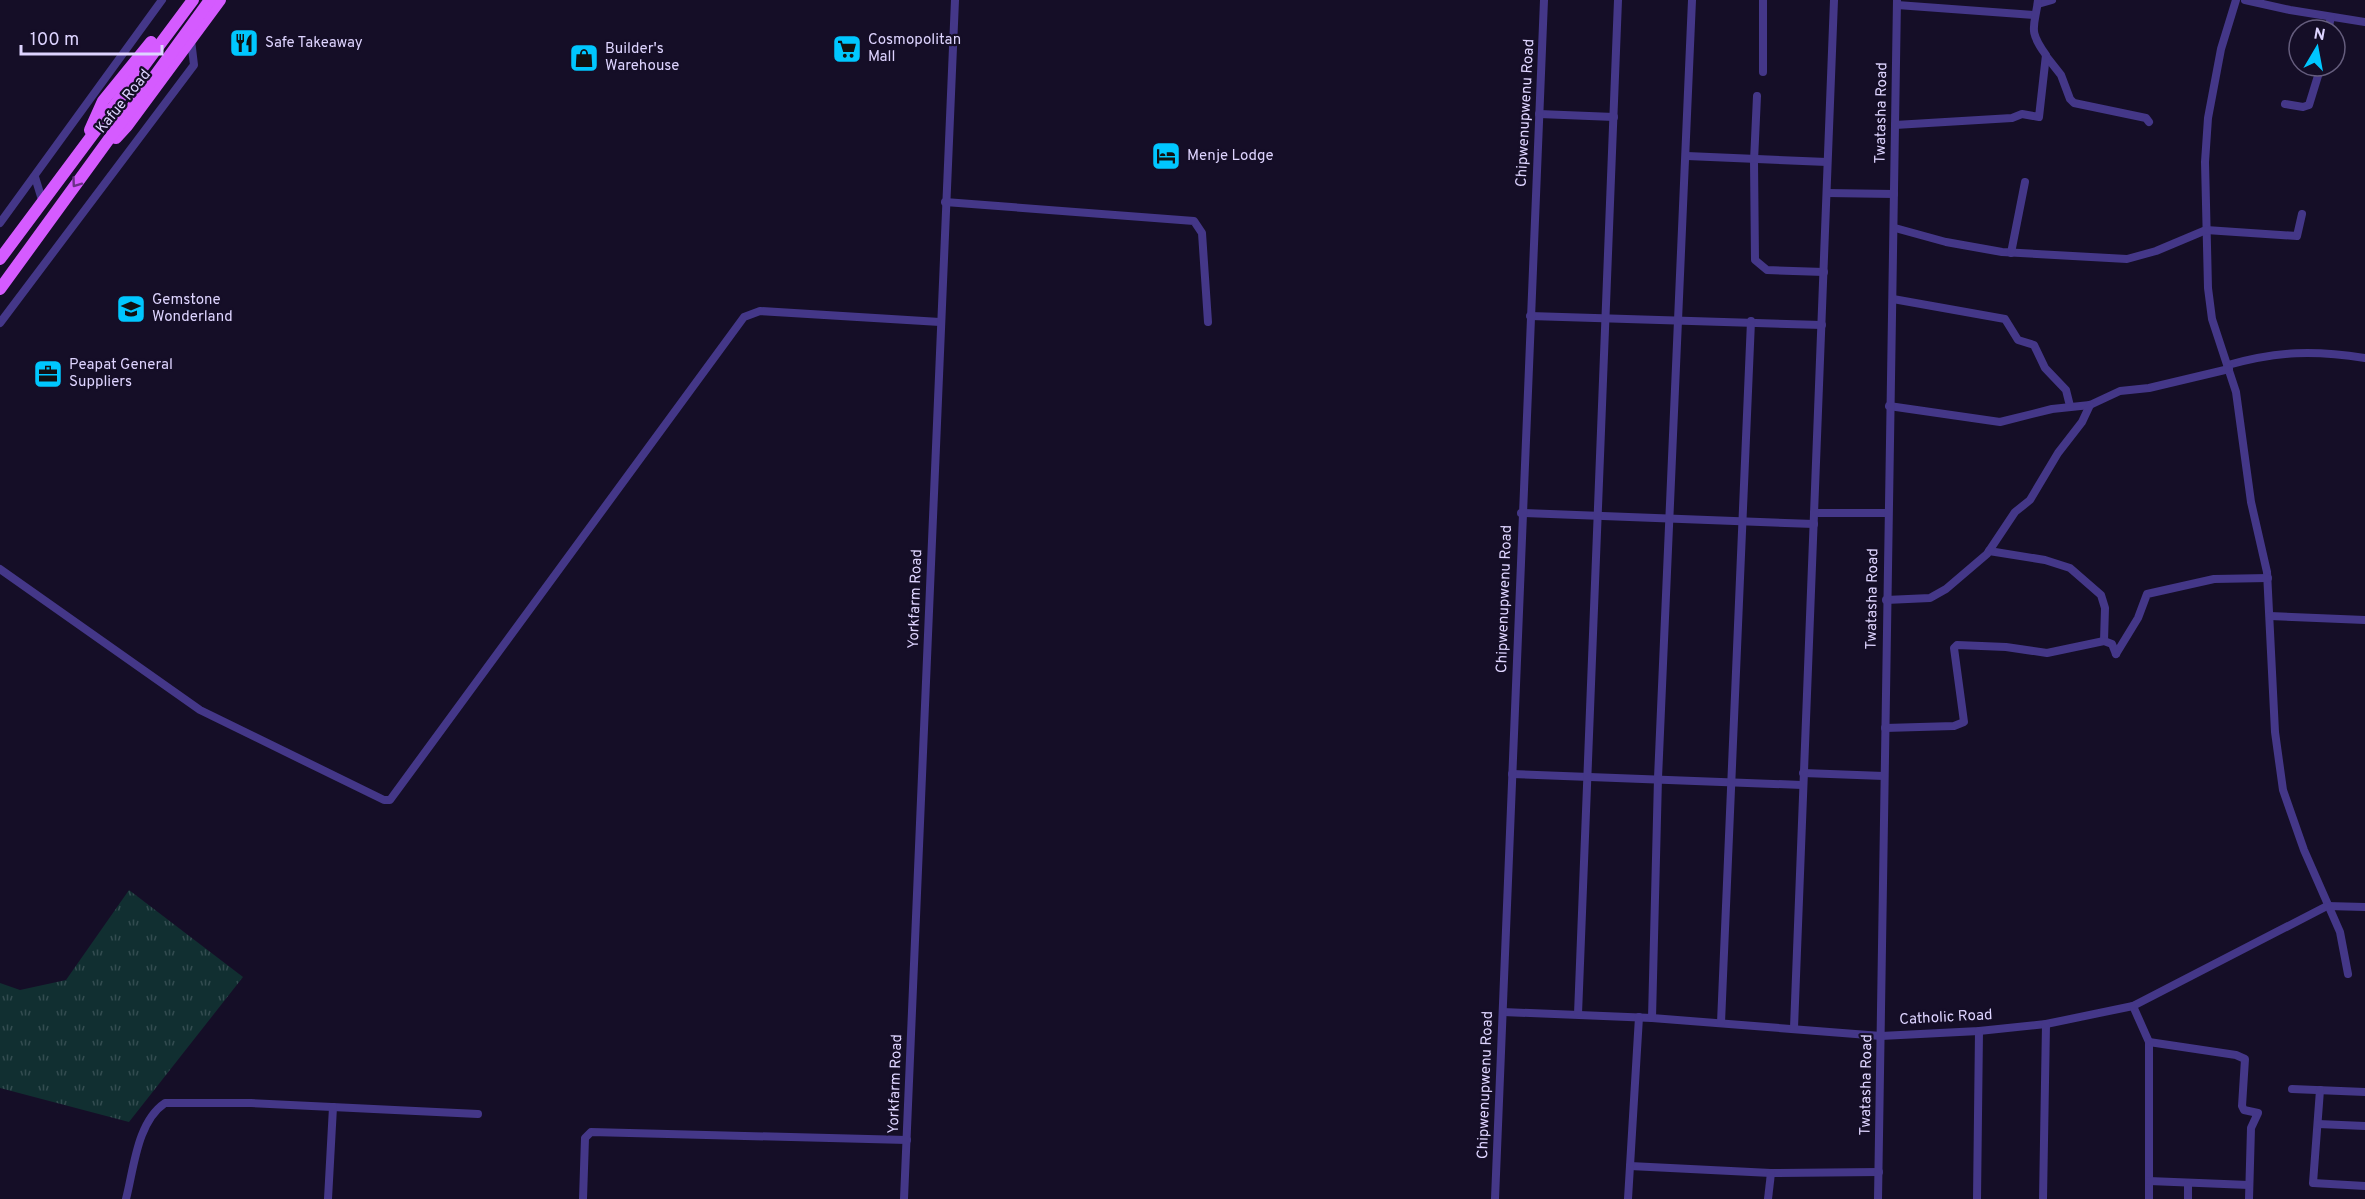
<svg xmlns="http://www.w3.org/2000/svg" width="2365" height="1199" viewBox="0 0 2365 1199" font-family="Overpass,sans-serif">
<defs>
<pattern id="grass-tufts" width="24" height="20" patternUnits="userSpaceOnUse" patternTransform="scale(1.5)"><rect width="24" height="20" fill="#112f31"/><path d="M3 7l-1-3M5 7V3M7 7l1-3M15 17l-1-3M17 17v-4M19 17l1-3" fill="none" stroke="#334c50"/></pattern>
</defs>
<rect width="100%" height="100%" fill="#150e27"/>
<!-- grass -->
<polygon fill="url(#grass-tufts)" points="129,890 243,977 129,1122 0,1088 0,983 20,990 66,980"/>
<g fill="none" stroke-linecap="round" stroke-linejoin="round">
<!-- minor -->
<g stroke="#443788" stroke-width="8">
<polyline points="1763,0 1763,72"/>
<polyline points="2236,0 2221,49 2208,118 2205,162 2208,288 2212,319 2236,392 2251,502 2267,572 2275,732 2283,790 2304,850 2340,932 2348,974"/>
<polyline points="2245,0 2290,10 2365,22"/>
<polyline points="2038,4 2052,0"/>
<polyline points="1897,5 2034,15"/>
<polyline points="2328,30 2331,17"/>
<polyline points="2046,56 2061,75 2070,99 2074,103 2146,118 2149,122"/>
<polyline points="1757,96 1754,161 1755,260 1767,270 1824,272"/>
<polyline points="2285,104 2303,107 2309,105 2321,66"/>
<polyline points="1539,114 1614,117"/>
<path d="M 1895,125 L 2012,118 L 2022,114 L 2039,117 L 2046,55 C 2027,29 2035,27 2038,0"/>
<polyline points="1687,156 1827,162"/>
<polyline points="35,177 43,203"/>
<polyline points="1827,193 1894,194"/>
<polyline points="945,202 1194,221 1202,233 1208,322"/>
<polyline points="0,223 162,0"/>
<polyline points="1895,228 1946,242 2002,252 2127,259 2156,251 2206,230 2297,236 2302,214"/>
<polyline points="2011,253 2025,182"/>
<polyline points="1893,299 2005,319 2018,340 2034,345 2045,368 2066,390 2070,406"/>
<polyline points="1530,316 1822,325"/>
<polyline points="0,323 194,65 191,40"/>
<path d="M 2228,365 C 2278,351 2314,350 2365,358"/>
<polyline points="1889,406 2000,422 2052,409 2090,405 2120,391 2149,388 2229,369"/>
<polyline points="1521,513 1814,524"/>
<polyline points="1814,513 1887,513"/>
<polyline points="1989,551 2045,560 2070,568 2101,595 2105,608 2104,641"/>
<polyline points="0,569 200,710 384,800 390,800 744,317 760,311 940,322"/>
<polyline points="1886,600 1930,598 1946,589 1987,554 2015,512 2030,500 2058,453 2082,422 2090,405"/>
<polyline points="2270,616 2365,620"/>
<polyline points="2116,654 2138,618 2147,594 2214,579 2268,578"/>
<polyline points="1885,728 1954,726 1964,722 1954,648 1957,645 2006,647 2047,653 2104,641 2112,644 2116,654"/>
<polyline points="1803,773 1884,776"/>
<polyline points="1512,774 1802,785"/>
<polyline points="2133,1006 2149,1042 2149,1199"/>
<polyline points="1503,1012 1652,1018 1881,1036 1979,1031 2046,1024 2133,1006 2327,906 2365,907"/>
<polyline points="1578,1014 1618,0"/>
<polyline points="1652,1018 1658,778 1692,0"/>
<polyline points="1721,1023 1751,321"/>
<polyline points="1794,1028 1834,0"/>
<polyline points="2149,1042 2236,1055 2245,1059 2242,1106 2244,1110 2258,1113 2251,1128 2249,1199"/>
<polyline points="2292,1089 2365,1092"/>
<polyline points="2320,1090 2313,1183 2365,1186"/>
<polyline points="2318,1124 2365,1126"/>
<polyline points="1630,1166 1771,1173 1879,1172"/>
<polyline points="2149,1181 2249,1185"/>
<path d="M 126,1199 C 134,1168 137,1122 165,1103 L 251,1103 L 478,1114"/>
<polyline points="328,1199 333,1107"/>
<polyline points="583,1199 585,1138 591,1132 907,1140"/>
<polyline points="904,1199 955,0"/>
<polyline points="1495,1199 1544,0"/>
<polyline points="1628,1199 1639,1017"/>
<polyline points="1768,1199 1771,1173"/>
<polyline points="1878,1199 1897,0"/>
<polyline points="1977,1199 1979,1031"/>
<polyline points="2043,1199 2046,1024"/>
<polyline points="2188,1199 2188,1183"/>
</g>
<!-- primary -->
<g stroke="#d55bff" stroke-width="12">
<polyline points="90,130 103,101 151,42"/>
<polyline points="116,138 127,126 220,0"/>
<polyline points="0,259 193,0"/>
<polyline points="0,289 210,0"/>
</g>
</g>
<!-- one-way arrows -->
<defs><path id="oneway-chevron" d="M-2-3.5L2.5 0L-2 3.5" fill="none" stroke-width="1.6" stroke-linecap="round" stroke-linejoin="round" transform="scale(1.5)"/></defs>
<use stroke="#6b3188" href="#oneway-chevron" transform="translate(76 183) rotate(126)"/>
<!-- icons -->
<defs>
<g id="restaurant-square" transform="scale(1.5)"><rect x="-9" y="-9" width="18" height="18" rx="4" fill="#00c7ff" stroke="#150e27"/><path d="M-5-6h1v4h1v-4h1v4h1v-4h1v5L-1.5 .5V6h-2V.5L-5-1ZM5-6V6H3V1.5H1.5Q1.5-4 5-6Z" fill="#111"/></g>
<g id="supermarket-square" transform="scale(1.5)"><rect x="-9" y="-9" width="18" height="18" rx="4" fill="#00c7ff" stroke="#150e27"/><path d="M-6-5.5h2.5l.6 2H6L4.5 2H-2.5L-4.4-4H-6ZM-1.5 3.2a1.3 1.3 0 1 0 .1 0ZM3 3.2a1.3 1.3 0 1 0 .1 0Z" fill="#111"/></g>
<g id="shop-square" transform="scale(1.5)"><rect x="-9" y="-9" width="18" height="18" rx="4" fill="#00c7ff" stroke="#150e27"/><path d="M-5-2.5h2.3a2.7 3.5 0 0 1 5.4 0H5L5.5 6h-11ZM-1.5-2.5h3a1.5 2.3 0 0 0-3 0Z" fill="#111"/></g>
<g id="hotel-square" transform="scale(1.5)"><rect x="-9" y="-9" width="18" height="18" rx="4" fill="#00c7ff" stroke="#150e27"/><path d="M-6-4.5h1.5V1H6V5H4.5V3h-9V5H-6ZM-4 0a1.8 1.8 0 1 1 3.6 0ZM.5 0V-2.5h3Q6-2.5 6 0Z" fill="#111"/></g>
<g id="school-square" transform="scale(1.5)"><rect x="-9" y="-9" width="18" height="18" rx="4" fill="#00c7ff" stroke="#150e27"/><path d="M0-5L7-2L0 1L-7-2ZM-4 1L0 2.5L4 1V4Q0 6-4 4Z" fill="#111"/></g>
<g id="office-square" transform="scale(1.5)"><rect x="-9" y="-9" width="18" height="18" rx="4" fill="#00c7ff" stroke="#150e27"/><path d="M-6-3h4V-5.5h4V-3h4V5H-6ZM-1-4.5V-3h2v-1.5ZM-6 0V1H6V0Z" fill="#111"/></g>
</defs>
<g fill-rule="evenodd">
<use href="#restaurant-square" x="244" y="43"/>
<use href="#supermarket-square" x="847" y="49"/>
<use href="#shop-square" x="584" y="58"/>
<use href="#hotel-square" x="1166" y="156"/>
<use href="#school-square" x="131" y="309"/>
<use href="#office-square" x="48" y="374"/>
</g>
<g text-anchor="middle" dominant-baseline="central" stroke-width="4.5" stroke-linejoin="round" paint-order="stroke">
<!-- poi labels -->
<g font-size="15" fill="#ded4ff" stroke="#150e27" text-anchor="start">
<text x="868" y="40">Cosmopolitan<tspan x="868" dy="17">Mall</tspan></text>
<text x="265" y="43">Safe Takeaway</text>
<text x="605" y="49">Builder's<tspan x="605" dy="17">Warehouse</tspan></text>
<text x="1187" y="156">Menje Lodge</text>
<text x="152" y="300">Gemstone<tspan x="152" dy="17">Wonderland</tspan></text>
<text x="69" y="365">Peapat General<tspan x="69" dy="17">Suppliers</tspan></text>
</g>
<!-- street labels -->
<g font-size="15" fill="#ded4ff" stroke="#150e27">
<text transform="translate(124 102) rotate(-51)">Kafue Road</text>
<text transform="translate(1526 113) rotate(-87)">Chipwenupwenu Road</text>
<text transform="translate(1882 113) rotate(-89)">Twatasha Road</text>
<text transform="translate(916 599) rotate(-88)">Yorkfarm Road</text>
<text transform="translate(1505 599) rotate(-88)">Chipwenupwenu Road</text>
<text transform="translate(1873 599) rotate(-89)">Twatasha Road</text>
<text transform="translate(1946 1018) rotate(-3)">Catholic Road</text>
<text transform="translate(896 1084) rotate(-88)">Yorkfarm Road</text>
<text transform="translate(1486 1085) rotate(-88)">Chipwenupwenu Road</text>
<text transform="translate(1867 1085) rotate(-89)">Twatasha Road</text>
</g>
</g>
<!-- north arrow -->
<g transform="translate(2317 48) rotate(10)"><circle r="28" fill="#150e27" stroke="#655d7d" stroke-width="1.5"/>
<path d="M0-4.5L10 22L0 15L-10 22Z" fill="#00c7ff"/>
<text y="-9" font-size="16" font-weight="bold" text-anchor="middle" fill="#ded4ff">N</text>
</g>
<!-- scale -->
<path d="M21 45v9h141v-9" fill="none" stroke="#ded4ff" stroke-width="3"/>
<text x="30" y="45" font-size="18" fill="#ded4ff" stroke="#150e27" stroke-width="4.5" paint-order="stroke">100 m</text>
</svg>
